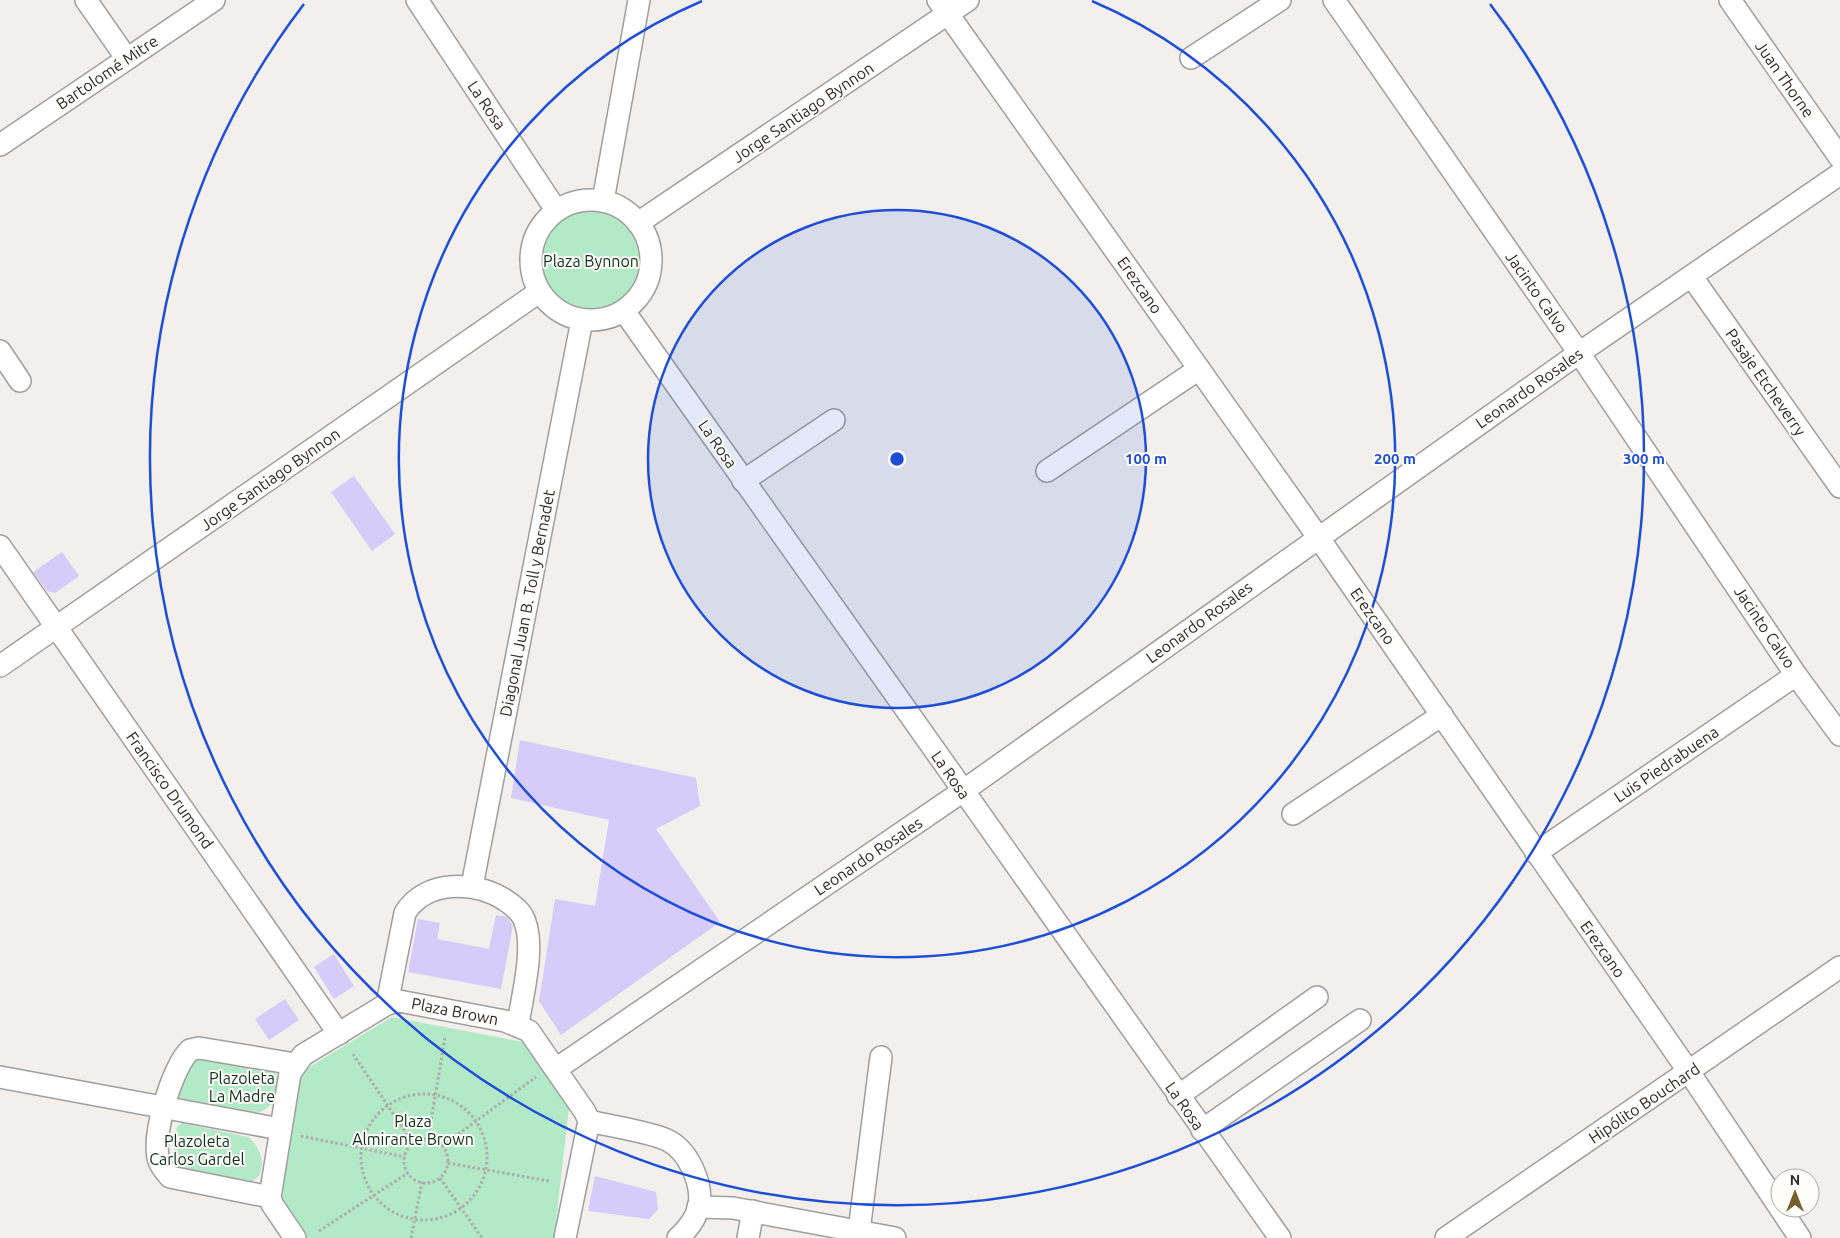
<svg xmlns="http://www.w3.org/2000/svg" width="1840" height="1238" viewBox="0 0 1840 1238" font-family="Ubuntu,sans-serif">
<rect width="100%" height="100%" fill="#f2efec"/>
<!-- green -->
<g fill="#b2e9c6">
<circle cx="591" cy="261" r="52"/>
<polygon points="392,1017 523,1042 569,1108 554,1238 307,1238 280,1201 301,1072"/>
<path d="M 198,1056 L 273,1070 C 285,1087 276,1107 257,1113 L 190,1103 L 179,1099 L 177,1090 L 192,1061 Z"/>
<path d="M 182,1123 L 248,1137 C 261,1148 265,1161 259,1176 L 249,1184 L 187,1172 C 168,1162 174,1145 177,1127 Z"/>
</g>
<!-- building -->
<g fill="#d6cbf9">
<polygon points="354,476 395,534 372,551 331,492"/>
<polygon points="62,552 79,576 55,593 47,591 33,572"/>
<polygon points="520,740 696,778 700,806 656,829 720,922 561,1035 539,1001 555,899 595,906 609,820 511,798"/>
<polygon points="496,915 507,917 513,926 501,989 408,972 418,919 440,923 437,939 489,949"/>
<polygon points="334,954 354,986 334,999 314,967"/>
<polygon points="285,999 299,1020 269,1040 255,1019"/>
<polygon points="595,1176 656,1192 658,1209 649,1219 588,1211"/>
</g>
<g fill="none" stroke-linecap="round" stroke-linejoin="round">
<!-- minor casing -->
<g stroke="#a09e9c" stroke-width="24">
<g id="minor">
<polyline points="86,0 127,59"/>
<polyline points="417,0 556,210"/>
<polyline points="938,0 1318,537 1689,1072 1800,1238"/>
<polyline points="1334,0 1579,353 1796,675 1840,735"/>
<polyline points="1730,0 1840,158"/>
<polyline points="1191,58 1280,0"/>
<polyline points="0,145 214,0"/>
<circle cx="591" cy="260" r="60"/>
<polyline points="603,201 639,0"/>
<polyline points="638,223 968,0"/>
<polyline points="1692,277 1840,487"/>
<polyline points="624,311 1280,1238"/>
<polyline points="0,351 20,381"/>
<polyline points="1047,471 1199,369"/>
<polyline points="743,481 834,420"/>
<polyline points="0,546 339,1034"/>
<polyline points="0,666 539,292"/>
<polyline points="1293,814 1442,715"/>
<polyline points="1536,853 1796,675"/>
<polyline points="472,886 582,320"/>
<path d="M 387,1004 L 405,913 C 426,879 475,881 505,900 C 514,906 522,912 525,922 C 535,949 522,996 518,1025"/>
<polyline points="556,1069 963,791 1579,353 1840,174"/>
<polyline points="0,1077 280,1129"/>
<polyline points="1178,1096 1317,997"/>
<path d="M 589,1121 C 610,1126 650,1132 667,1140 C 688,1150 703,1183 699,1206 C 696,1218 687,1230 678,1238"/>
<polyline points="1202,1130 1360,1020"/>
<path d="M 270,1197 L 170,1177 C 166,1172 161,1167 159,1161 C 151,1137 172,1067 190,1050 L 199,1048 L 295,1064"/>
<polyline points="698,1207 733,1208 895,1238"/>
<polyline points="859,1231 881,1057"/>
<polyline points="295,1238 272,1204 270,1197 290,1073 303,1055 387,1004 399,1001 505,1021 529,1031 585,1112 589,1121 565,1238"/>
<polyline points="748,1238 753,1211"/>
<polyline points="1446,1238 1840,967"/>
</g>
</g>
<!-- path -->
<g stroke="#afadaa" stroke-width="3" stroke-dasharray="2.5 2.5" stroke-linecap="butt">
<polyline points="353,1054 413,1143"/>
<circle cx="424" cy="1157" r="63"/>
<polyline points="301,1136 405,1157"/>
<polyline points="428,1139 445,1037"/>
<circle cx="426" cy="1161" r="22"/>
<polyline points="442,1146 536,1077"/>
<polyline points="448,1163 549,1181"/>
<polyline points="440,1178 482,1238"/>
<polyline points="319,1231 408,1173"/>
<polyline points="411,1238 422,1182"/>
</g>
<!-- minor -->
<use href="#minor" stroke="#fff" stroke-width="21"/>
</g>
<!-- distance rings -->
<circle cx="897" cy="459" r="249" fill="#1d4ed8" fill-opacity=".12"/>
<g fill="none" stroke="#1d4ed8" stroke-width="2.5">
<circle cx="897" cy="459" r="249"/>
<path d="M1092 1A498 498 0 1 1 702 1"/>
<path d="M1490 4A747 747 0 1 1 304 4"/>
</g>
<g text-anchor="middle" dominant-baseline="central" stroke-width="4" stroke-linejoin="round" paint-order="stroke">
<!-- street labels -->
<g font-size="16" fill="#2b2a29" stroke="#fffdfa">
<text transform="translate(107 72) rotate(-34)">Bartolomé Mitre</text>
<text transform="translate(1785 79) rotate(55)">Juan Thorne</text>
<text transform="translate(487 105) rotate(56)">La Rosa</text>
<text transform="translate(803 112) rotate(-34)">Jorge Santiago Bynnon</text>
<text transform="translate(1140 285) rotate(55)">Erezcano</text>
<text transform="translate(1537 292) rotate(55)">Jacinto Calvo</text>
<text transform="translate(1766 382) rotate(55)">Pasaje Etcheverry</text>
<text transform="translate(1529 388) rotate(-35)">Leonardo Rosales</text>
<text transform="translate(718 444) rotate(55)">La Rosa</text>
<text transform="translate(270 479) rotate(-35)">Jorge Santiago Bynnon</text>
<text transform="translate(527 603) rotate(-79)">Diagonal Juan B. Toll y Bernadet</text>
<text transform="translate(1373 616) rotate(55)">Erezcano</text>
<text transform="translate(1199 622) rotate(-36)">Leonardo Rosales</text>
<text transform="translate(1765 627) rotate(56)">Jacinto Calvo</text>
<text transform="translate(1666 764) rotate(-34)">Luis Piedrabuena</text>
<text transform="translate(951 775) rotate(55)">La Rosa</text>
<text transform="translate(170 790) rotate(55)">Francisco Drumond</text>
<text transform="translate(868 856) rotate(-34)">Leonardo Rosales</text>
<text transform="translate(1603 949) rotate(55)">Erezcano</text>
<text transform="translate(455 1011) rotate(11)">Plaza Brown</text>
<text transform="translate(1644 1103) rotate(-34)">Hipólito Bouchard</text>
<text transform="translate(1185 1106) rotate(55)">La Rosa</text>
</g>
<!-- park labels -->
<g font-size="16" fill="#0e311e" stroke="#fffdfa">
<text x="591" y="261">Plaza Bynnon</text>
<text x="242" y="1078">Plazoleta<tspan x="242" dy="18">La Madre</tspan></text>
<text x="413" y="1121">Plaza<tspan x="413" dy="18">Almirante Brown</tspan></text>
<text x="197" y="1141">Plazoleta<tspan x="197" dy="18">Carlos Gardel</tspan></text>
</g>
</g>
<circle cx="897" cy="459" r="8" fill="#1d4ed8" stroke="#fffdfa" stroke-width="2.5"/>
<g font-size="15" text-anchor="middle" font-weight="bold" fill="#1d4ed8" stroke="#fffdfa" stroke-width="4" stroke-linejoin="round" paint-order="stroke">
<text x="1146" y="464">100 m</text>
<text x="1395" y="464">200 m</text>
<text x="1644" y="464">300 m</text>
</g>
<!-- north arrow -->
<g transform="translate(1795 1193)"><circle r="24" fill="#fffdfa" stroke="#aaa9a6"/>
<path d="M0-4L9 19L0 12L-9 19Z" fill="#76602f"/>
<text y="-8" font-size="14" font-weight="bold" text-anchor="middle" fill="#2b2a29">N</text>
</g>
</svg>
